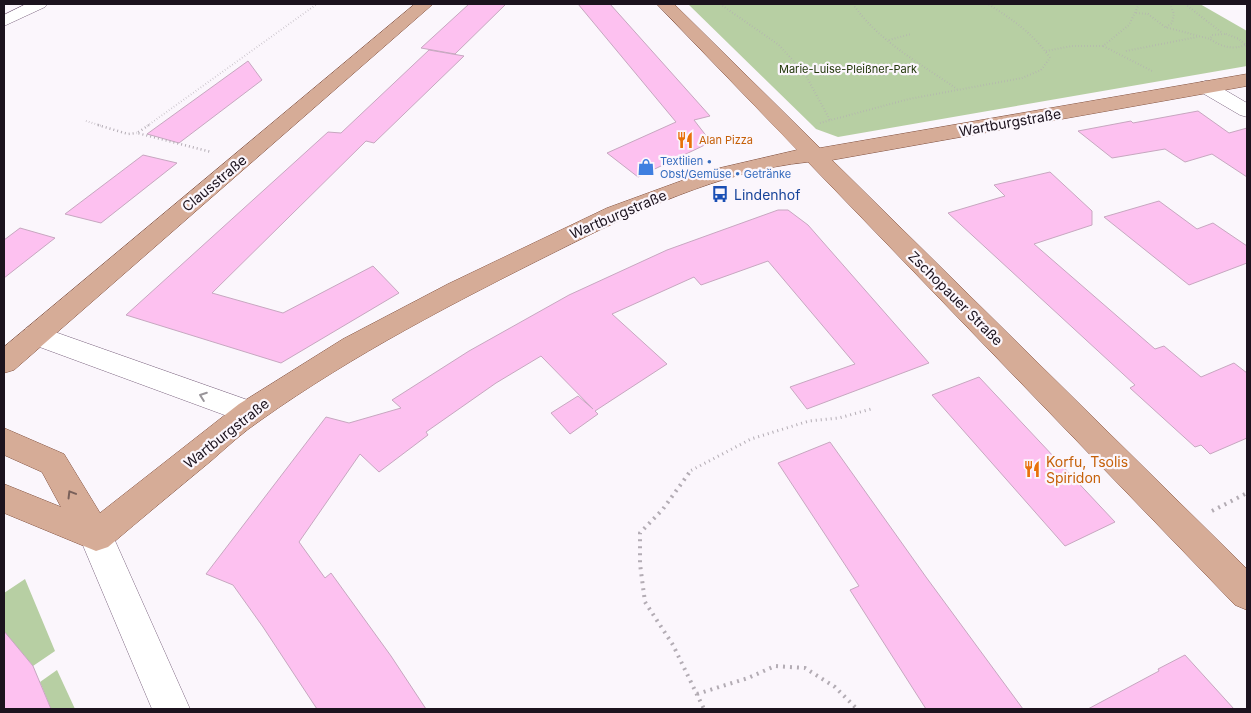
<svg xmlns="http://www.w3.org/2000/svg" width="1251" height="713" viewBox="0 0 1251 713" font-family="Inter,sans-serif">
<rect width="100%" height="100%" fill="#fbf6fc"/>
<!-- green -->
<g fill="#b7cfa3">
<polygon points="688,4 1200,4 1247,31 1247,66 838,137 816,129 812,125"/>
<polygon points="25,579 55,651 33,666 17,647 4,642 4,593"/>
<polygon points="57,670 75,709 51,709 40,682"/>
</g>
<!-- building -->
<g fill="#fdc1f0" stroke="#c7a7c0">
<polygon points="469,4 506,4 455,54 421,48"/>
<polygon points="578,4 610,4 710,116 694,120 711,142 638,177 607,153 676,122"/>
<polygon points="429,50 464,56 374,143 366,141 212,293 283,313 373,266 399,293 281,363 126,315 328,132 341,133"/>
<polygon points="248,61 262,80 179,143 147,134"/>
<polygon points="1198,111 1229,133 1247,128 1247,177 1212,154 1185,162 1165,149 1112,158 1078,131 1131,121 1133,123"/>
<polygon points="143,155 177,163 101,223 65,214"/>
<polygon points="1050,172 1092,211 1092,225 1034,244 1155,349 1164,346 1201,377 1234,363 1247,373 1247,438 1210,454 1201,445 1195,447 1130,388 1135,385 948,213 1005,196 994,185"/>
<polygon points="1159,201 1197,229 1213,223 1247,246 1247,263 1189,285 1104,217"/>
<polygon points="778,210 788,210 808,225 929,363 807,409 790,387 855,364 768,261 701,285 694,277 612,314 667,364 595,411 598,414 570,434 551,413 578,396 593,409 541,356 496,383 426,432 428,435 379,472 360,454 299,542 325,578 331,573 391,656 426,709 317,709 263,627 233,585 206,574 326,417 349,423 401,408 392,400 469,351 569,295 667,250"/>
<polygon points="20,228 55,238 4,278 4,240"/>
<polygon points="979,377 1115,522 1065,546 932,395"/>
<polygon points="830,442 926,577 1023,709 926,709 850,590 859,586 778,463"/>
<polygon points="4,631 33,666 51,709 4,709"/>
<polygon points="1185,655 1234,709 1088,709 1159,671 1158,669"/>
</g>
<g fill="none" stroke-linecap="round" stroke-linejoin="round">
<!-- minor casing -->
<g stroke="#7d6681" stroke-width="1">
<g id="minor">
<polygon points="26,4 47,4 45,7 4,26 4,15"/>
<polygon points="1206,81 1213,83 1247,103 1247,117 1240,115 1199,91 1196,87 1199,83"/>
<polygon points="35,325 259,404 264,412 259,420 249,424 26,342 22,335 26,328"/>
<polygon points="96,521 108,525 190,709 152,709 79,536 84,525"/>
</g>
</g>
<!-- major casing -->
<g stroke="#835240" stroke-width="1">
<g id="major">
<polygon points="415,4 433,4 14,370 4,373 4,347"/>
<path d="M 657,4 L 674,4 L 820,148 L 1247,74 L 1247,86 L 832,160 L 1247,569 L 1247,610 L 1235,605 L 808,162 C 720,171 635,212 557,251 C 455,302 354,354 261,420 C 243,432 227,447 211,461 C 176,490 142,518 108,547 L 96,551 L 4,513 L 4,484 L 61,507 L 42,472 L 4,455 L 4,428 L 64,454 L 100,513 L 239,404 L 343,339 L 448,284 L 607,208 L 711,170 L 797,150 Z"/>
</g>
</g>
<!-- path-far3 -->
<g stroke="#b3acb4" stroke-width="2" stroke-dasharray="0.5 2.5" stroke-linecap="butt">
<polyline points="720,4 779,45 805,74 830,120"/>
<path d="M 853,4 C 878,41 921,64 957,89"/>
<polyline points="1139,4 1129,25 1103,46 1154,72"/>
<polyline points="1185,4 1221,32"/>
<polyline points="1136,13 1148,14 1165,27 1210,39"/>
<polyline points="1166,27 1172,23 1174,14 1170,4"/>
<path d="M 1226,34 L 1239,39 L 1246,45 C 1232,50 1222,47 1210,39 L 1212,35 Z"/>
<polyline points="889,40 911,34"/>
<polyline points="1046,51 1072,46 1103,46"/>
<polyline points="1126,51 1197,37"/>
<polyline points="86,121 102,126"/>
<path d="M 820,123 L 909,99 L 1022,78 L 1041,70 L 1050,58 C 1034,34 1012,19 988,4"/>
<polyline points="147,126 317,4"/>
</g>
<!-- path-far2 -->
<g stroke="#b3acb4" stroke-width="2.5" stroke-dasharray="1 3" stroke-linecap="butt">
<polyline points="98,125 128,134 137,133"/>
<polyline points="149,125 137,133 211,152"/>
</g>
<!-- path-far1 -->
<polyline stroke="#b3acb4" stroke-width="3" stroke-dasharray="1 4" stroke-linecap="butt" points="688,474 690,471 751,439 809,421 839,418 871,409"/>
<!-- path -->
<g stroke="#b3acb4" stroke-width="4" stroke-dasharray="2 5" stroke-linecap="butt">
<polyline points="689,473 663,509 640,533 640,564 645,602 673,645 704,709"/>
<polyline points="1212,511 1247,493"/>
<polyline points="697,694 748,678 775,666 805,668 835,687 857,709"/>
</g>
<!-- minor -->
<use href="#minor" fill="#fff" fill-rule="evenodd"/>
<!-- major -->
<use href="#major" fill="#d6ac97" fill-rule="evenodd"/>
</g>
<!-- one-way arrows -->
<defs><path id="oneway-chevron" d="M-2-3.5L2.5 0L-2 3.5" fill="none" stroke-width="1.6" stroke-linecap="round" stroke-linejoin="round" transform="scale(1.25)"/></defs>
<use stroke="#99959a" href="#oneway-chevron" transform="translate(203 396) rotate(-160)"/>
<use stroke="#79605a" href="#oneway-chevron" transform="translate(71 494) rotate(-121)"/>
<!-- icons -->
<defs>
<g id="restaurant-bare" transform="scale(1.35)"><path d="M-5-6h1v4h1v-4h1v4h1v-4h1v5L-1.5 .5V6h-2V.5L-5-1ZM5-6V6H3V1.5H1.5Q1.5-4 5-6Z" fill="#e8710a" stroke="#fbf6fc" stroke-width="2.5" paint-order="stroke"/></g>
<g id="shop-bare" transform="scale(1.35)"><path d="M-5-2.5h2.3a2.7 3.5 0 0 1 5.4 0H5L5.5 6h-11ZM-1.5-2.5h3a1.5 2.3 0 0 0-3 0Z" fill="#3f7fe0" stroke="#fbf6fc" stroke-width="2.5" paint-order="stroke"/></g>
<g id="bus-bare" transform="scale(1.35)"><path d="M-5-6H5V4H4V6H2V4H-2V6H-4V4H-5ZM-3.5-4V0h7V-4ZM-3.5 1.2v1.5H-2V1.2ZM2 1.2v1.5H3.5V1.2Z" fill="#1a4fb4" stroke="#fbf6fc" stroke-width="2.5" paint-order="stroke"/></g>
</defs>
<g fill-rule="evenodd">
<use href="#restaurant-bare" x="685" y="140"/>
<use href="#shop-bare" x="646" y="167"/>
<use href="#bus-bare" x="720" y="194"/>
<use href="#restaurant-bare" x="1032" y="469"/>
</g>
<g text-anchor="middle" dominant-baseline="central" stroke-width="4.5" stroke-linejoin="round" paint-order="stroke">
<!-- far-park labels -->
<g font-size="11" fill="#22370a" stroke="#fbf6fc">
<text x="848" y="69">Marie-Luise-Pleißner-Park</text>
</g>
<!-- far-food labels -->
<g font-size="11" fill="#c56008" stroke="#fbf6fc" text-anchor="start">
<text x="699" y="140">Alan Pizza</text>
</g>
<!-- far-shop labels -->
<g font-size="11" fill="#366cbe" stroke="#fbf6fc" text-anchor="start">
<text x="660" y="161">Textilien •<tspan x="660" dy="13">Obst/Gemüse • Getränke</tspan></text>
</g>
<!-- street labels -->
<g font-size="14" fill="#1c131e" stroke="#fbf6fc">
<text transform="translate(1010 122) rotate(-10)">Wartburgstraße</text>
<text transform="translate(214 183) rotate(-40)">Clausstraße</text>
<text transform="translate(618 214) rotate(-23)">Wartburgstraße</text>
<text transform="translate(956 298) rotate(45)">Zschopauer Straße</text>
<text transform="translate(226 433) rotate(-38)">Wartburgstraße</text>
</g>
<!-- transit labels -->
<g font-size="14" fill="#164399" stroke="#fbf6fc" text-anchor="start">
<text x="734" y="194">Lindenhof</text>
</g>
<!-- food labels -->
<g font-size="14" fill="#c56008" stroke="#fbf6fc" text-anchor="start">
<text x="1046" y="461">Korfu, Tsolis<tspan x="1046" dy="16">Spiridon</tspan></text>
</g>
</g>
<!-- border -->
<rect width="1251" height="713" fill="none" stroke="#1c131e" stroke-width="10"/>
</svg>
